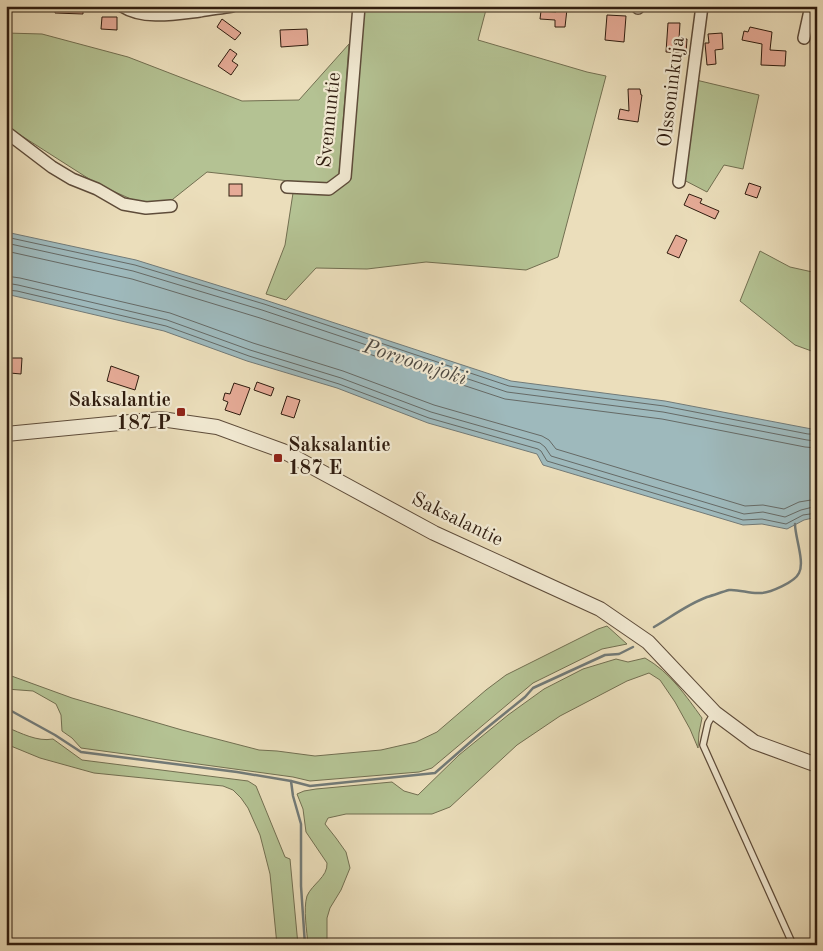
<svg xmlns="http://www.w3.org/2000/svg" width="823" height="951" viewBox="0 0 823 951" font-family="'Old Standard TT',serif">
<rect width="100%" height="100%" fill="#ebdebb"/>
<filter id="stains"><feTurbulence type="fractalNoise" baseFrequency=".004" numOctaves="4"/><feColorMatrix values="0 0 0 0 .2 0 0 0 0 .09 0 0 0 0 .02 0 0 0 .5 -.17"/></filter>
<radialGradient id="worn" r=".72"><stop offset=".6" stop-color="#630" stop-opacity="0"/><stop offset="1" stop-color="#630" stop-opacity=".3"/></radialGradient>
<!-- green -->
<g fill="#b4c293" stroke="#726f51">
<polygon points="363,6 487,6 478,40 587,72 606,76 558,257 526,270 426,262 367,269 316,268 286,300 266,294 285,245 293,193 331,194 351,179"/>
<polygon points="6,33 42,34 128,57 242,101 299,100 349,44 339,174 326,185 207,172 158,211 97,184 14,131 6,124"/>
<polygon points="696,80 759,95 743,169 724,165 707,192 682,179"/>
<polygon points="760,251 790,267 817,273 817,353 795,345 740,301"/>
<polygon points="607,626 627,644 602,649 533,683 432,768 419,772 310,781 293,777 81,748 72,738 62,731 61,715 56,704 33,691 6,689 6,674 72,698 182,730 259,750 277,751 315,756 381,750 416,742 437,732 486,690 506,675 598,629"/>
<path d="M 645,658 C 670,672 686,696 702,718 L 699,733 L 698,748 L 690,729 L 675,702 L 660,680 L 649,673 L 627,681 L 560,716 L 517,745 L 450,807 L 432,814 L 346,814 L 328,818 L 325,824 L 336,838 L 346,852 L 350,868 L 341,890 L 330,908 L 327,918 L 327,945 L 308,945 C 307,931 303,909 307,896 C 312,884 328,877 327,863 L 306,832 L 303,809 L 297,794 L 304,791 L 316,789 L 392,782 L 404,791 L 418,795 L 459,755 L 508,715 L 544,689 L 583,669 L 616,659 L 628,662 Z"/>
<path d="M 6,727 C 21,733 37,742 53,739 L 82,760 L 248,781 L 256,786 L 285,857 L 290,859 L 298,945 L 277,945 L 270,874 L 260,835 L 248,808 L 241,798 L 233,790 L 223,786 L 94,773 L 40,758 L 6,744 Z"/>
</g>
<!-- water -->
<polygon fill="#9eb9bc" stroke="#727a77" points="6,232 136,260 265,300 511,381 665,401 817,430 817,517 804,520 787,529 762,524 743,525 543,465 537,454 428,423 337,388 247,361 164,331 6,294"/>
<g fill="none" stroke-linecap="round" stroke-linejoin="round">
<!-- shore -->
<g stroke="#666a66" stroke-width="1">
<polyline points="6,237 135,265 264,304 509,386 664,406 808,434 817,434"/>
<polyline points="6,243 133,271 262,310 507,392 663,412 807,440 817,441"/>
<polyline points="6,251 132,279 260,318 505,399 662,419 805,447 817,448"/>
<polyline points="6,276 20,278 170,313 253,343 343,371 434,405 542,436 549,440 556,449 745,506 763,505 784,509 799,502 817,499"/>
<polyline points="6,283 18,285 167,320 250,350 341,378 431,412 540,443 545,447 551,456 744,514 763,512 785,517 801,510 817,506"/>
<polyline points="6,290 17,291 166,326 249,356 339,384 429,418 538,449 541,451 547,461 743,520 762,519 786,524 803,515 817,513"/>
</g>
<!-- stream -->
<g stroke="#727a77" stroke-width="2.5">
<path d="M 654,627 C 671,617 688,604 707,597 C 714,595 722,592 729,590 C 739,589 750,594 760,593 C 770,593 795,582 799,573 C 805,562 795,537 795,524"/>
<polyline points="6,708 55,735 81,752 237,772 291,781 310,786 435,773 483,731 525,697 533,688 605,655 619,654 633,647"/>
<polyline points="291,781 293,796 301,824 301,886 305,945"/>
</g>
</g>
<!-- building -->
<g fill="#e6ab97" stroke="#2f1c0f">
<polygon points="55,6 83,6 83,14 55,13"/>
<polygon points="556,9 567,9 565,27 555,27 555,20 540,19 541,11 556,12"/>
<polygon points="607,15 626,16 624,42 605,40"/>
<polygon points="102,17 117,17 117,30 101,29"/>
<polygon points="222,19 241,33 235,40 217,27"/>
<polygon points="668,23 680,23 679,39 687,39 686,53 666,52"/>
<polygon points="750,27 772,32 770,50 786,51 785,66 761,65 762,44 742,40 744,31 748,32"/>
<polygon points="307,29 308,45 281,47 280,30"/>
<polygon points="722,33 723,49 715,50 716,64 707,65 705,43 709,43 708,34"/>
<polygon points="230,49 237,54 232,61 238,65 231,75 218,66"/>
<polygon points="628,89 640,89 641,95 642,95 638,122 618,119 620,109 629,111"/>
<polygon points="749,183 761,187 757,198 745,194"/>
<rect x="229" y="184" width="13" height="12"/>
<polygon points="689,194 702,199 700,203 719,211 715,219 684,205"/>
<polygon points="676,235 687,240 679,258 667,253"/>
<polygon points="10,358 22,358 21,374 10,373"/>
<polygon points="111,366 139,376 135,390 107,381"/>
<polygon points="257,382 274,388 271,396 254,390"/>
<polygon points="234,383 250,388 240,415 225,410 228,402 223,400 225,393 230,394"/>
<polygon points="287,396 300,400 294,418 281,414"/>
</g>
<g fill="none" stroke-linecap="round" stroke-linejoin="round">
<!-- service casing -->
<g stroke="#5e4c3a" stroke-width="8">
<polyline id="service" points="714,713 708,723 703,745 793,945"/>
</g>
<!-- minor casing -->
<g stroke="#5e4c3a" stroke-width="14">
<g id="minor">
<path d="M 122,6 C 144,20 175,14 200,11 C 210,9 221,8 232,6"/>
<polyline points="638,8 638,6"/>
<polyline points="804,38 811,6"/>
<polyline points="6,132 52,167 72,179 97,189 123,204 146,208 171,206"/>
<polyline points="679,182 702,6"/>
<polyline points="287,187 329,189 345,177 359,6"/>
</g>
</g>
<!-- tertiary casing -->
<g stroke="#5e4c3a" stroke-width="16">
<polyline id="tertiary" points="6,434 161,419 217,427 283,451 434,533 600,609 648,642 715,713 754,742 817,765"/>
</g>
<!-- service -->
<use href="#service" stroke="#f2ead3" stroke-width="5.5"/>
<!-- minor -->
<use href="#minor" stroke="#f2ead3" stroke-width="11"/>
<!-- tertiary -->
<use href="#tertiary" stroke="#f2ead3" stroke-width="14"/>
</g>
<!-- markers -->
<g fill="#8f2418" stroke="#f2ead3" stroke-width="2">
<rect x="176" y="407" width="10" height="10" rx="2.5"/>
<rect x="273" y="453" width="10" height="10" rx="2.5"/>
</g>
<g text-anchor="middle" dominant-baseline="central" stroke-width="4.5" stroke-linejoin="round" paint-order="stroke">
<!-- street labels -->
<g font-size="20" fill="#2f1c0f" stroke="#f2ead3">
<text transform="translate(672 92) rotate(-83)">Olssoninkuja</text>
<text transform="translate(330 120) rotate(-84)">Svennuntie</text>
<text transform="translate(457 520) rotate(26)">Saksalantie</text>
</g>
<!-- poi labels -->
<g font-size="20" font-weight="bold" fill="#2f1c0f" stroke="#f2ead3" text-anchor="end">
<text x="171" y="401">Saksalantie<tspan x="171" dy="23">187 P</tspan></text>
<text x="288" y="446" text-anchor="start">Saksalantie<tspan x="288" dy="23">187 E</tspan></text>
</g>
<!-- water labels -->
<g font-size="21" font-style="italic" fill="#504b43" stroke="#f2ead3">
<text transform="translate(415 363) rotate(18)">Porvoonjoki</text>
</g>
</g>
<!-- margin -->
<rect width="823" height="951" fill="none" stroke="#ebdebb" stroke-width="25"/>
<rect x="8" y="8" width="808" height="936" fill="none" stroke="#2f1c0f" stroke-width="2.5"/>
<rect x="12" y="12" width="798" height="926" fill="none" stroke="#2f1c0f"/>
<rect width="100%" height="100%" filter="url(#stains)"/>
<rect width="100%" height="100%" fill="url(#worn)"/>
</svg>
